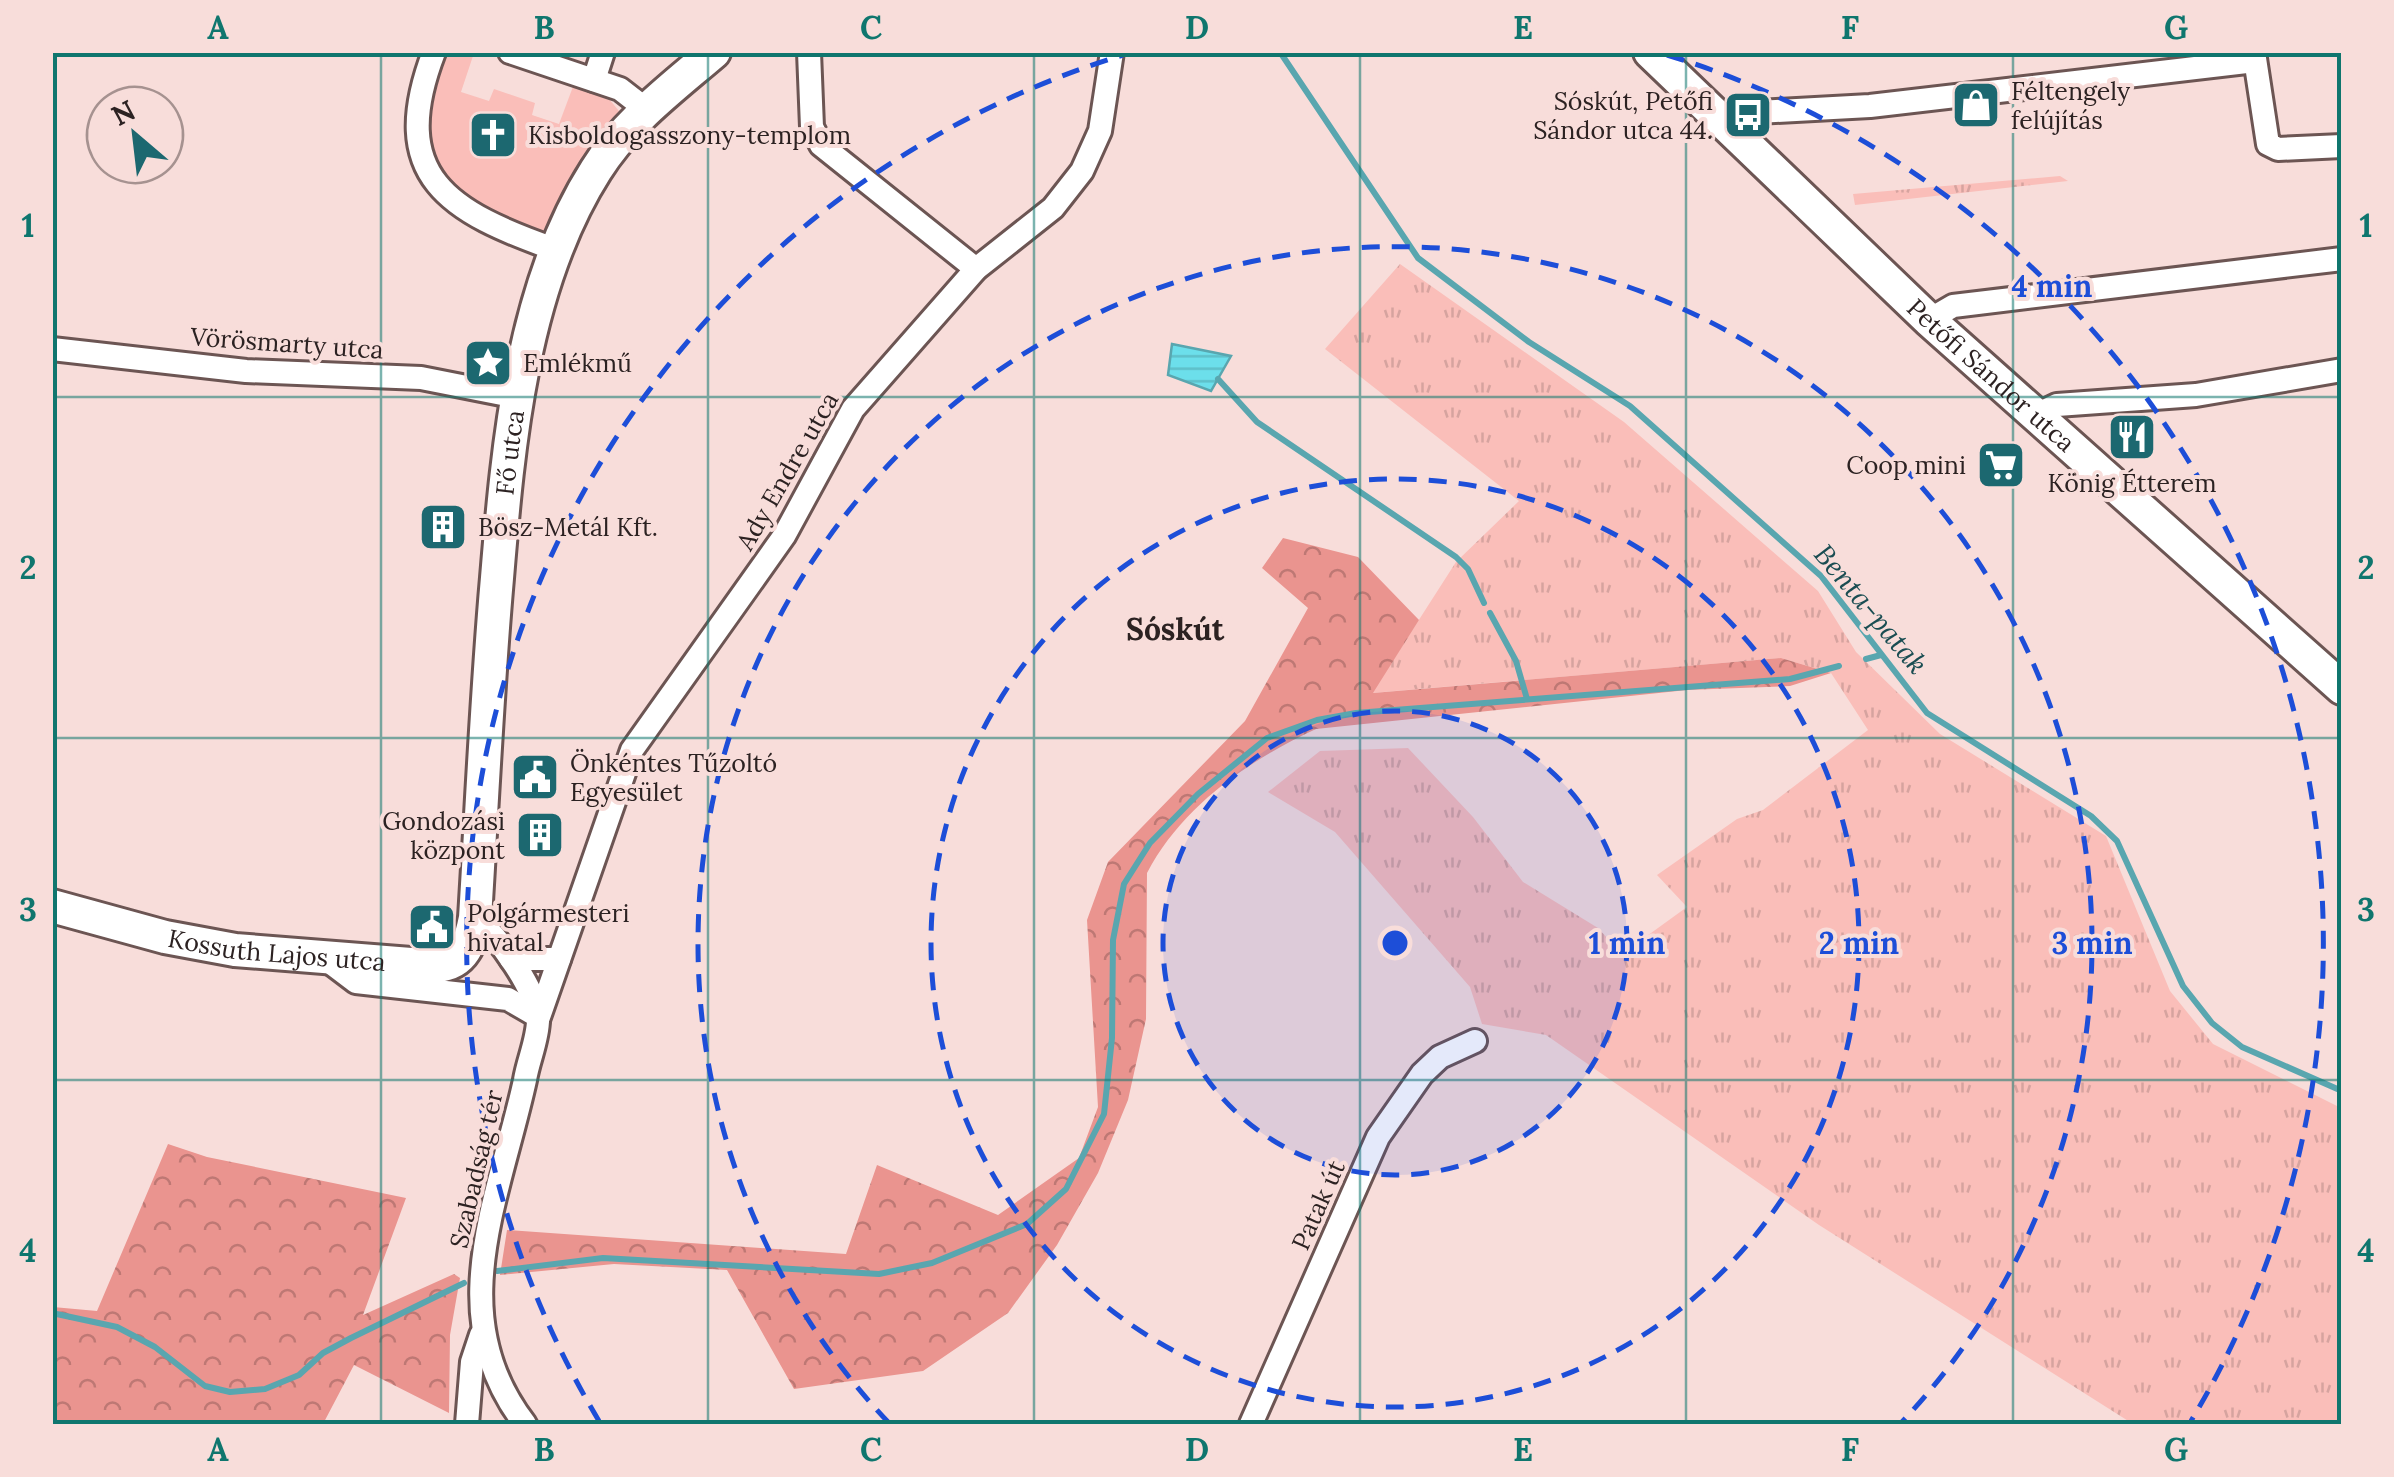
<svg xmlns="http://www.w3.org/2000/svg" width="2394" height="1477" viewBox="0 0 2394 1477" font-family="Lora,serif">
<defs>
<pattern id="grass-tufts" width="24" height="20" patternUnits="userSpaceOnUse" patternTransform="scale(2.5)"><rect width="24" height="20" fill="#fabeb9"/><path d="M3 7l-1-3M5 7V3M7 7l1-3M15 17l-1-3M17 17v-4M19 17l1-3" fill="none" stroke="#d6a39f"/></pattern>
<pattern id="forest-crowns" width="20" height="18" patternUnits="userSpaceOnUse" patternTransform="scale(2.5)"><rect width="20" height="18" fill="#ea948f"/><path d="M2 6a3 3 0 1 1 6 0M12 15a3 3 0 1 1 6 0" fill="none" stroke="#be7874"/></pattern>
<pattern id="water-rules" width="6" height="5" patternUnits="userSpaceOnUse" patternTransform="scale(2.5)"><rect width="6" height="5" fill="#6cdfeb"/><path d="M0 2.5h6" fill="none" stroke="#5ebfc9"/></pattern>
</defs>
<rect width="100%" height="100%" fill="#f8ddda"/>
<!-- grass -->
<g fill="url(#grass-tufts)">
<polygon points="2060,176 2068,181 1855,205 1853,194"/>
<polygon points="1400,264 1624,422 1818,591 1856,652 1940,734 2106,836 2170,991 2213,1044 2341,1108 2341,1424 2133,1424 1819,1225 1546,1035 1482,1024 1470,987 1335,832 1268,792 1320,751 1408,748 1473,817 1523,882 1598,928 1622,954 1687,907 1657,875 1737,819 1763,810 1868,730 1831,673 1781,658 1372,693 1456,562 1519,501 1325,349"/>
</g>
<!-- forest -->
<g fill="url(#forest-crowns)">
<path d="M 1283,538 L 1358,557 L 1419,620 L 1373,693 L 1781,658 L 1831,673 L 1790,686 L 1687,690 L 1316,729 C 1249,760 1182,806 1147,873 L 1146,1019 L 1128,1100 L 1098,1173 L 1057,1245 L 1008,1313 L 923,1371 L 794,1389 L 727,1270 L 614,1264 L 500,1275 L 507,1230 L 846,1254 L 877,1165 L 998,1215 L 1079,1158 L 1098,1107 L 1087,920 L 1108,862 L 1245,721 L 1308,608 L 1262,568 Z"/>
<polygon points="168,1144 207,1157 406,1198 363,1315 454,1274 460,1278 450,1335 449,1413 354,1365 323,1424 53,1424 53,1307 97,1311"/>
</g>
<!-- park -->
<path fill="#fabeb9" d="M 452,52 L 474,53 L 461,92 L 489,101 L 494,89 L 535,103 L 532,115 L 559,124 L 574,84 L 605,94 L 623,116 L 554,234 C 532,234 515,222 496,211 C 444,184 420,165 430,101 C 433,84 437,63 452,52 Z"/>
<!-- water -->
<polygon fill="url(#water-rules)" stroke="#59a6af" stroke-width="2.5" points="1172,344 1231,356 1211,391 1168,375"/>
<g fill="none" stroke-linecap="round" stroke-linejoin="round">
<!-- stream -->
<g stroke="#59a6af" stroke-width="6">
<polyline points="1280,52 1418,258 1529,342 1630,406 1821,576 1927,713 2091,816 2117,841 2183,986 2212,1023 2242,1047 2342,1091"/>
<polyline points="1218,379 1257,422 1456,557 1468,569 1484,603"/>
<polyline points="1490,613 1516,661 1527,699"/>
<polyline points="1866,659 1881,655"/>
<polyline points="497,1271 603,1258 879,1274 932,1263 1027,1224 1066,1189 1104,1114 1112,1038 1113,940 1124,884 1150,843 1198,794 1267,738 1317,720 1356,713 1790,679 1839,666"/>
<polyline points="52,1313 117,1327 155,1347 205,1386 230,1392 265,1389 299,1375 323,1353 351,1338 464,1283"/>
</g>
<!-- street casing -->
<g stroke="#6c5553" stroke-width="28">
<g id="street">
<path d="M 434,52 C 386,177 449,212 557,250"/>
<polyline points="510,52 620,89 647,110"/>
<polyline points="809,52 812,127 821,145 976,269"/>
<polyline points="2254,52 2268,144 2278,149 2342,146"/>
<polyline points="594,80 603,52"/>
<polyline points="1719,121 1740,113 1870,106 2255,61"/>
<polyline points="1929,320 1953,306 2342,259"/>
<polyline points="52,349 246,371 421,378 517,397"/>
<polyline points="2036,415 2057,405 2196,395 2342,370"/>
<path d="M 475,918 C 496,933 539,993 538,1020 C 538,1039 528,1061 525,1080 C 499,1199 441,1316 525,1424"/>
<polyline points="323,957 356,982 508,999 539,1017 632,750 784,536 853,409 976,269 1053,208 1082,171 1100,131 1112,52"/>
<polyline points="511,959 559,959"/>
<polyline points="467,1424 472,1362 481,1335"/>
<polyline points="1251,1424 1378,1137 1422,1074 1440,1057 1475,1041"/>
</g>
</g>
<!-- secondary casing -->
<g stroke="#6c5553" stroke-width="38">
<g id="secondary">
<path id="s1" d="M 1650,52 L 1929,320 L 2342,688"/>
<path id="s2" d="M 52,906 L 165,937 L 235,950 L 436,966 C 465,964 470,943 475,918 C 482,805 487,691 497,578 C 508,444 522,286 596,170 C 625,123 672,88 714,52"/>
</g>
</g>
<!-- street -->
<use href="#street" stroke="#fff" stroke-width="22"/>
<!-- secondary -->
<use href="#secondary" stroke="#fff" stroke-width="32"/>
</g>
<!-- grid -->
<path fill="none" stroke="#0f766e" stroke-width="2.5" stroke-opacity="0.55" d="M 381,52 L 381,1424M 708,52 L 708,1424M 1034,52 L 1034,1424M 1360,52 L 1360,1424M 1686,52 L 1686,1424M 2013,52 L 2013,1424M 52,397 L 2342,397M 52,738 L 2342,738M 52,1080 L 2342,1080"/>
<!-- distance rings -->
<circle cx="1395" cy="943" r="232" fill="#1d4ed8" fill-opacity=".12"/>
<g fill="none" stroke="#1d4ed8" stroke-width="5" stroke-dasharray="18 12">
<circle cx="1395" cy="943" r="232"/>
<circle cx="1395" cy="943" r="464"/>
<path d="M889 1423A697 697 0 1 1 1901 1423"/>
<path d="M599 1421A929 929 0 0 1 1123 55M1667 55A929 929 0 0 1 2191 1421"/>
</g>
<!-- icons -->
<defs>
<g id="shop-square" transform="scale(2.5)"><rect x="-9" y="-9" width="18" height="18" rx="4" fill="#1c6870" stroke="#f8ddda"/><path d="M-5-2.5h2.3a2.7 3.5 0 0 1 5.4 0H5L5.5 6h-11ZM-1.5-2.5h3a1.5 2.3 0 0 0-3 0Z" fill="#fff"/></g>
<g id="bus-square" transform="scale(2.5)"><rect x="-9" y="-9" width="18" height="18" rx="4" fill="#1c6870" stroke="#f8ddda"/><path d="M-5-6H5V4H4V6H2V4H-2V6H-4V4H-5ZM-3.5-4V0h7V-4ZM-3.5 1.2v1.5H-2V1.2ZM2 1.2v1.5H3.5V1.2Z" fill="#fff"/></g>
<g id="church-square" transform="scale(2.5)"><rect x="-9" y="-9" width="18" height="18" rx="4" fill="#1c6870" stroke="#f8ddda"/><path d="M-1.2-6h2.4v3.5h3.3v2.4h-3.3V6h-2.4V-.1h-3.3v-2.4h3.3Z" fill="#fff"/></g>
<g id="sight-square" transform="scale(2.5)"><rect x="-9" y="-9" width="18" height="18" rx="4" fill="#1c6870" stroke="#f8ddda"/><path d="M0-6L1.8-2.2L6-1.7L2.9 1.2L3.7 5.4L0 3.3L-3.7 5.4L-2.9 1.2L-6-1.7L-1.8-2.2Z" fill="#fff"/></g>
<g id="restaurant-square" transform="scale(2.5)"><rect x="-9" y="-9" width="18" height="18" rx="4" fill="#1c6870" stroke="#f8ddda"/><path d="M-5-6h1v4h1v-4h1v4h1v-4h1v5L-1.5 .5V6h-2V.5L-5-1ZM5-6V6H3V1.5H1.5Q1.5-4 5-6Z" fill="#fff"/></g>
<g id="supermarket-square" transform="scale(2.5)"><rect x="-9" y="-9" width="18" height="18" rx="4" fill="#1c6870" stroke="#f8ddda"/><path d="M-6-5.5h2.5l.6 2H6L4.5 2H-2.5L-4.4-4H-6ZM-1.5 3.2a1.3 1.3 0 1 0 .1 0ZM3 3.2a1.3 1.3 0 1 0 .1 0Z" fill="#fff"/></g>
<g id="building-square" transform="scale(2.5)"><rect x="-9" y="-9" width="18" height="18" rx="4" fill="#1c6870" stroke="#f8ddda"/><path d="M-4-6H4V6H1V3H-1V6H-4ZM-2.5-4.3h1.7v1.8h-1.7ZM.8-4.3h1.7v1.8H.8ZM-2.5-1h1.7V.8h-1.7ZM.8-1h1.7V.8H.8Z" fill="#fff"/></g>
<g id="civic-square" transform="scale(2.5)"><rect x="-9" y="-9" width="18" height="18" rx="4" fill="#1c6870" stroke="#f8ddda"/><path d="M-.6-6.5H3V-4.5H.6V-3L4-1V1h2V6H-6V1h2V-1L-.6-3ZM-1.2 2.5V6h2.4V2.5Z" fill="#fff"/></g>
</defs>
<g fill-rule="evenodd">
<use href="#shop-square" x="1976" y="105"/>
<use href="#bus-square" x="1748" y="115"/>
<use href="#church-square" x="493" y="135"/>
<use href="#sight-square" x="488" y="363"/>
<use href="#restaurant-square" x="2132" y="437"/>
<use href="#supermarket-square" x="2001" y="465"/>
<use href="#building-square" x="443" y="527"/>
<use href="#civic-square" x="535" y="777"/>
<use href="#building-square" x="540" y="835"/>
<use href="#civic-square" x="432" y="927"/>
</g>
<g text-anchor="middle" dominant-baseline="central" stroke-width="8" stroke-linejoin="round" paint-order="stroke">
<!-- poi labels -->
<g font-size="25" fill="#2c2222" stroke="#f8ddda" text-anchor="start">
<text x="2011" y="91">Féltengely<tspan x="2011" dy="29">felújítás</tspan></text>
<text x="1713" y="101" text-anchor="end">Sóskút, Petőfi<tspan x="1713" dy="29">Sándor utca 44.</tspan></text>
<text x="528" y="135">Kisboldogasszony-templom</text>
<text x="523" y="363">Emlékmű</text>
<text x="1966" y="465" text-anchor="end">Coop mini</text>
<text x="2132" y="483" text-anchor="middle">König Étterem</text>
<text x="478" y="527">Bösz-Metál Kft.</text>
<text x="570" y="763">Önkéntes Tűzoltó<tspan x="570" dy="29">Egyesület</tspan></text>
<text x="505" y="821" text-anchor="end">Gondozási<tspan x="505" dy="29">központ</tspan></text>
<text x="467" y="913">Polgármesteri<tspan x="467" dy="29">hivatal</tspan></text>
</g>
<!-- street labels -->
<g font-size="25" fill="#2c2222" stroke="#f8ddda">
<text transform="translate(287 343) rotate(4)">Vörösmarty utca</text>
<text stroke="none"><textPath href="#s1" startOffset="470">Petőfi Sándor utca</textPath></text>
<text stroke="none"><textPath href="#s2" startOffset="925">Fő utca</textPath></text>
<text transform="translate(787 471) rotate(-60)">Ady Endre utca</text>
<text stroke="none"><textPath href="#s2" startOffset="230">Kossuth Lajos utca</textPath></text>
<text transform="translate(476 1169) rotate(-77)">Szabadság tér</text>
<text transform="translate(1318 1205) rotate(-66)">Patak út</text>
</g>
<!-- water labels -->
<g font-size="28" font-style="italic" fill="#1a4d52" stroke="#f8ddda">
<text transform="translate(1871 609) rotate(50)">Benta-patak</text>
</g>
<!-- quarter labels -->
<g font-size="30" font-weight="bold" fill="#2c2222" stroke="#f8ddda">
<text x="1175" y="629">Sóskút</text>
</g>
</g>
<circle cx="1395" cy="943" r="15" fill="#1d4ed8" stroke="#f8ddda" stroke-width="5"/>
<g font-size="30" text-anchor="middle" font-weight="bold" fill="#1d4ed8" stroke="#f8ddda" stroke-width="8" stroke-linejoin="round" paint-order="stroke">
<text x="2052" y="297">4 min</text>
<text x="1627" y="954">1 min</text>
<text x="1859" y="954">2 min</text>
<text x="2092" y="954">3 min</text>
</g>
<!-- border -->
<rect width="2394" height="1477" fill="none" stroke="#f8ddda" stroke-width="110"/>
<!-- north arrow -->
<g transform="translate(135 135) rotate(332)"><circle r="48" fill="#f8ddda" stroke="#a69290" stroke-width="2.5"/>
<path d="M0-8L18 38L0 25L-18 38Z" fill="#1c6870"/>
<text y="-15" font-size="28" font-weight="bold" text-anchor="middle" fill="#2c2222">N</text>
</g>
<rect x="55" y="55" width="2284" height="1367" fill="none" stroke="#0f766e" stroke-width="4"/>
<g font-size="32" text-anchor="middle" font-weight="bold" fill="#0f766e">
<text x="218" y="39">A</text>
<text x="544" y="39">B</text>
<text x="871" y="39">C</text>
<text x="1197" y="39">D</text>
<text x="1523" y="39">E</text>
<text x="1850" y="39">F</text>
<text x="2176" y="39">G</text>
<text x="28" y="237">1</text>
<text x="2366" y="237">1</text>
<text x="28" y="579">2</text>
<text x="2366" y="579">2</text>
<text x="28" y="921">3</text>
<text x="2366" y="921">3</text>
<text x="28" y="1262">4</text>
<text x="2366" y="1262">4</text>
<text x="218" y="1461">A</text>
<text x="544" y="1461">B</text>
<text x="871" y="1461">C</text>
<text x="1197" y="1461">D</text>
<text x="1523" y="1461">E</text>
<text x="1850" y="1461">F</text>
<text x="2176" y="1461">G</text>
</g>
</svg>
